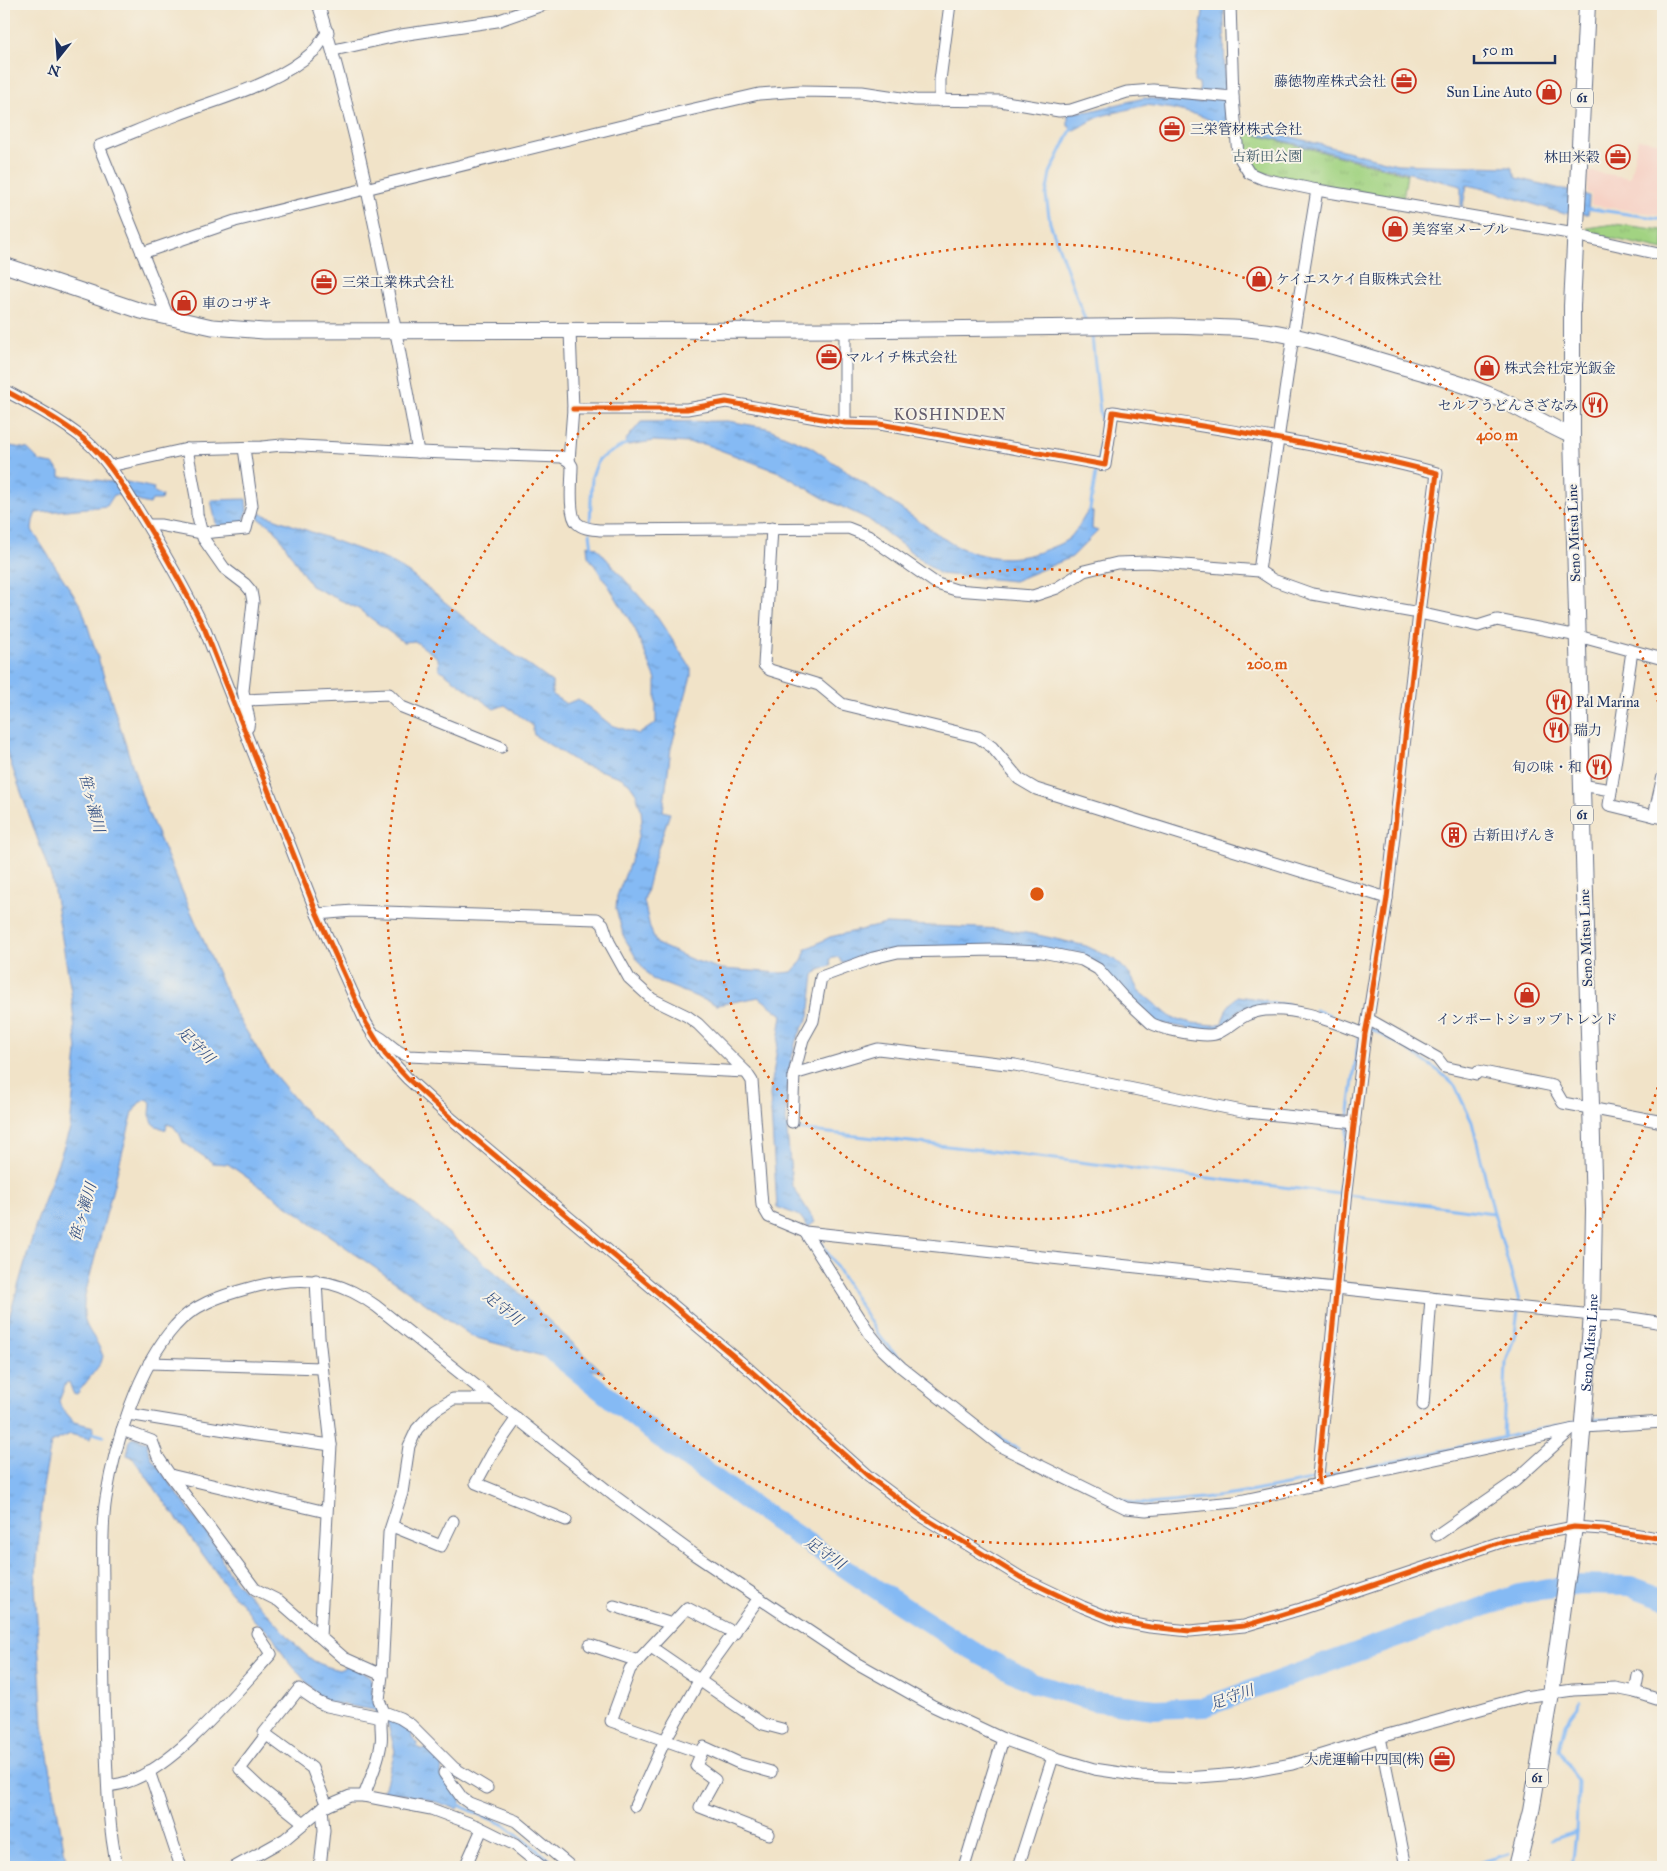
<svg xmlns="http://www.w3.org/2000/svg" width="1667" height="1871" viewBox="0 0 1667 1871" font-family="'IM FELL Great Primer','Noto Serif JP',serif">
<defs>
<pattern id="park-tufts" width="24" height="20" patternUnits="userSpaceOnUse" patternTransform="scale(1.25)"><rect width="24" height="20" fill="#a2d382"/><path d="M3 7l-1-3M5 7V3M7 7l1-3M15 17l-1-3M17 17v-4M19 17l1-3" fill="none" stroke="#8bb573"/></pattern>
<pattern id="water-ripples" width="26" height="14" patternUnits="userSpaceOnUse" patternTransform="scale(1.25)"><rect width="26" height="14" fill="#85baf4"/><path d="M2 4q2-2 4 0t4 0M15 11q2-2 4 0t4 0" fill="none" stroke="#6c98c9"/></pattern>
</defs>
<rect width="100%" height="100%" fill="#f7f3e8"/>
<filter id="ink" filterUnits="userSpaceOnUse"><feTurbulence type="fractalNoise" baseFrequency=".02" numOctaves="2"/><feDisplacementMap in="SourceGraphic" scale="10" xChannelSelector="R" yChannelSelector="G"/><feConvolveMatrix kernelMatrix="1 2 1 2 8 2 1 2 1" color-interpolation-filters="sRGB"/></filter>
<filter id="wash" filterUnits="userSpaceOnUse"><feTurbulence type="fractalNoise" baseFrequency=".0096" numOctaves="4" result="noise"/><feDisplacementMap in="SourceGraphic" scale="20" xChannelSelector="R" yChannelSelector="G"/><feGaussianBlur stdDeviation="1.12" result="paint"/><feColorMatrix in="noise" values="0 0 0 0 0 0 0 0 0 0 0 0 0 0 0 0 0 1.4 0 .05"/><feComposite in="paint" operator="in"/></filter>
<g filter="url(#wash)">
<rect width="100%" height="100%" fill="#f1e3c8"/>
<!-- built -->
<polygon fill="#f6d1c5" points="1638,139 1663,143 1663,215 1591,205 1591,194 1587,193 1588,171 1630,178"/>
<!-- park -->
<g fill="url(#park-tufts)" stroke="#5e8170">
<path d="M 1241,131 L 1407,174 L 1403,200 L 1260,172 C 1245,162 1243,148 1241,131 Z"/>
<polygon points="1614,224 1663,230 1663,250 1588,233 1587,228"/>
</g>
<!-- water -->
<g fill="url(#water-ripples)" stroke="#5074a9">
<polygon points="1204,4 1224,4 1225,106 1228,128 1201,116 1173,109 1146,105 1101,116 1074,130 1068,126 1068,113 1090,111 1144,98 1201,103 1199,83 1194,81"/>
<polygon points="1241,124 1397,164 1511,167 1517,178 1589,196 1588,214 1567,212 1565,214 1489,190 1467,185 1462,210 1461,210 1461,186 1241,130"/>
<path d="M 728,421 L 767,428 L 811,447 L 952,544 C 985,560 1016,563 1050,548 C 1058,545 1068,541 1073,534 C 1079,527 1083,518 1088,511 L 1093,512 L 1092,529 L 1098,531 L 1072,557 L 1014,581 L 940,574 L 868,519 L 825,499 L 779,472 L 704,444 L 654,441 L 628,445 L 625,441 L 641,422 Z"/>
<path d="M 4,445 L 28,449 L 41,462 L 53,464 L 60,471 L 60,477 L 78,477 L 110,482 L 127,482 L 154,488 L 153,491 L 162,496 L 161,500 L 152,500 L 150,504 C 139,503 122,493 114,495 L 107,506 L 36,513 L 33,521 L 32,530 L 82,608 L 145,805 L 234,1011 L 269,1068 L 309,1116 L 522,1295 L 604,1373 L 473,1337 L 228,1164 L 213,1163 L 183,1142 L 179,1133 L 173,1126 L 167,1124 L 166,1130 L 154,1125 L 150,1115 L 151,1102 L 147,1099 L 139,1103 L 133,1112 L 85,1295 C 80,1331 92,1327 103,1356 L 101,1363 L 77,1394 L 73,1393 L 69,1382 L 66,1383 L 59,1401 L 61,1407 L 74,1422 L 94,1427 L 90,1439 L 70,1434 L 51,1443 L 43,1487 L 35,1586 L 43,1726 L 65,1855 L 69,1867 L 4,1867 L 4,1335 L 36,1224 L 70,1129 L 77,1051 L 71,991 L 52,880 L 4,744 Z"/>
<polygon points="246,499 247,510 243,525 217,528 211,500"/>
<polygon points="257,512 387,560 409,573 478,629 552,682 552,694 566,704 578,699 611,725 639,734 656,723 656,680 635,629 610,588 588,556 587,545 596,547 655,614 691,668 691,676 671,748 663,811 670,813 654,860 644,901 650,928 657,944 693,960 721,969 781,973 792,972 802,961 806,949 830,937 886,924 1002,929 1038,935 1086,946 1116,960 1131,976 1138,990 1172,1018 1192,1023 1213,1025 1222,1023 1227,1008 1237,996 1266,1000 1265,1005 1254,1006 1238,1010 1230,1021 1209,1032 1154,1022 1087,957 1079,953 1049,950 864,955 842,963 838,957 830,959 831,966 819,970 814,975 809,1016 796,1040 788,1075 786,1121 792,1185 815,1222 808,1227 800,1216 777,1207 770,1095 782,1015 759,997 717,1005 652,979 638,961 624,937 616,909 617,896 635,849 642,820 641,810 636,793 629,783 620,777 580,764 534,735 532,725 505,705 494,709 439,669 438,658 415,641 403,642 357,608 311,586 274,528 255,516 255,513"/>
<path d="M 134,1437 L 148,1442 L 147,1446 L 152,1459 L 220,1552 C 222,1575 256,1601 271,1617 C 285,1631 297,1650 314,1661 C 322,1665 331,1668 339,1670 L 348,1666 L 370,1676 C 373,1684 371,1695 374,1703 C 376,1709 406,1728 411,1731 L 412,1738 L 417,1743 L 417,1746 C 420,1750 422,1750 427,1749 L 442,1764 L 441,1775 L 461,1801 L 457,1809 L 418,1796 L 414,1797 L 413,1799 L 409,1798 L 408,1795 L 387,1791 L 383,1795 L 382,1791 L 385,1787 L 395,1751 L 388,1724 L 374,1710 L 328,1702 L 318,1696 L 285,1657 L 273,1636 L 253,1619 L 243,1604 L 231,1593 L 132,1457 L 127,1455 L 130,1440 Z"/>
</g>
<g fill="none" stroke-linecap="round" stroke-linejoin="round">
<!-- stream -->
<g stroke="#85baf4" stroke-width="3">
<polyline points="1073,126 1050,173 1046,195 1050,223 1086,322"/>
<polyline points="1585,208 1663,219"/>
<polyline points="1090,330 1092,337 1102,430 1098,461"/>
<polyline points="1089,515 1097,467"/>
<polyline points="590,526 592,476 599,459 629,442"/>
<polyline points="590,533 592,549"/>
<polyline points="1263,1002 1289,1005"/>
<polyline points="1315,1010 1330,1015"/>
<polyline points="1369,1028 1399,1044 1440,1072 1455,1086 1472,1122 1494,1213 1519,1301 1515,1334 1506,1362 1503,1437"/>
<polyline points="1348,1119 1360,1026"/>
<polyline points="784,1128 974,1149 1494,1213"/>
<polyline points="1339,1194 1348,1125"/>
<polyline points="821,1242 877,1333 891,1350 936,1388"/>
<polyline points="1589,1420 1640,1418"/>
<polyline points="89,1432 103,1436"/>
<polyline points="996,1435 1018,1449"/>
<polyline points="1118,1498 1134,1503 1150,1504 1202,1499 1238,1494 1292,1484 1578,1421"/>
<polyline points="456,1804 505,1825 559,1867"/>
<polyline points="1551,1840 1576,1832"/>
<polyline points="764,1867 772,1865 794,1867"/>
<polyline points="1466,1867 1508,1854"/>
<polyline points="1572,1867 1576,1832 1578,1782 1559,1749 1565,1724 1578,1707 1579,1701"/>
</g>
<!-- river -->
<polyline stroke="#85baf4" stroke-width="20" points="544,1345 665,1442 752,1505 879,1591 971,1650 1033,1683 1093,1701 1154,1709 1204,1707 1519,1594 1573,1585 1630,1586 1663,1598"/>
</g>
</g>
<g filter="url(#ink)">
<g fill="none" stroke-linecap="round" stroke-linejoin="round">
<!-- street casing -->
<g stroke="#666e83" stroke-width="13">
<g id="street">
<path d="M 318,4 C 334,52 346,101 358,150 C 381,250 400,351 418,452"/>
<polyline points="1230,4 1233,97 1238,155 1249,173 1263,179 1317,190 1575,234 1591,239 1663,255"/>
<polyline points="334,50 401,35 497,21 545,4"/>
<polyline points="940,101 940,80 950,4"/>
<polyline points="142,253 235,221 642,121 759,94 800,91 862,92 915,100 1000,101 1059,111 1071,110 1127,92 1153,90 1233,97"/>
<path d="M 168,317 L 99,146 C 125,136 150,125 177,115 C 223,97 276,85 314,51 C 319,46 323,38 328,32"/>
<path d="M 4,390 C 32,405 60,420 85,440 C 107,459 121,483 136,507 C 161,547 184,587 205,630 L 317,914 L 366,1023 L 385,1054 L 408,1079 L 453,1120 L 750,1370 L 868,1476 L 920,1515 L 1020,1577 L 1083,1607 L 1118,1621 L 1150,1627 L 1190,1631 L 1244,1626 L 1301,1609 L 1507,1540 L 1574,1527 L 1603,1529 L 1663,1539"/>
<path d="M 573,409 L 687,409 L 726,402 L 845,423 L 880,424 L 1105,465 L 1113,412 C 1222,429 1330,445 1437,473 L 1419,613 L 1387,898 L 1368,1019 L 1365,1034 L 1346,1192 L 1318,1476 L 1319,1483"/>
<polyline points="845,423 845,330"/>
<polyline points="187,449 196,497 197,514 203,538 224,568 245,584 251,591 253,602 243,691 249,719 248,727 245,731"/>
<polyline points="569,461 573,409 570,331"/>
<path d="M 110,466 L 187,449 L 262,447 L 282,445 L 418,452 L 562,457 L 569,461 L 572,466 C 572,478 568,515 577,523 C 583,529 592,529 600,530 L 848,528 L 868,536 L 937,584 L 956,590 L 1033,596 L 1057,588 L 1084,571 L 1117,563 L 1147,562 L 1259,571 L 1273,580 L 1312,594 L 1419,613 L 1478,626 L 1497,620 L 1578,636 L 1663,659"/>
<polyline points="148,525 160,525 202,533 246,529 252,505 244,448"/>
<polyline points="772,528 764,665 770,670 819,685 842,704 978,737 992,747 1019,779 1036,789 1387,898"/>
<polyline points="1259,571 1293,336 1317,190"/>
<polyline points="1632,651 1609,805 1654,816"/>
<polyline points="245,700 389,694 402,707 501,747"/>
<polyline points="1663,776 1654,816 1663,818"/>
<polyline points="1581,785 1611,790"/>
<polyline points="317,914 353,911 597,919 603,924 609,942 629,978 652,999 687,1016 698,1024 746,1072 752,1081 762,1205 769,1217 805,1232 1592,1315 1619,1316 1663,1323"/>
<polyline points="1368,1019 1437,1058 1444,1067 1476,1074 1478,1071 1553,1086 1563,1103 1663,1122"/>
<path d="M 376,1035 C 388,1041 395,1053 409,1056 L 746,1072"/>
<polyline points="794,1074 878,1049 1015,1065 1247,1112 1355,1123"/>
<path d="M 792,1122 L 794,1074 L 803,1039 L 813,1021 L 821,977 L 873,958 L 898,952 L 995,950 L 1042,952 L 1082,960 L 1098,969 L 1122,996 L 1151,1023 C 1161,1029 1207,1039 1218,1033 C 1237,1024 1240,1013 1265,1010 C 1301,1007 1332,1022 1365,1034"/>
<polyline points="805,1232 870,1334 883,1350 901,1367 1002,1447 1126,1508 1146,1510 1235,1502 1584,1427 1663,1422"/>
<polyline points="316,1280 319,1337 331,1445 320,1637"/>
<polyline points="149,1363 322,1368"/>
<polyline points="1423,1405 1431,1298"/>
<polyline points="128,1414 250,1434 331,1445"/>
<polyline points="517,1418 493,1452 476,1483 566,1520"/>
<polyline points="122,1430 152,1441 158,1457 170,1475 255,1589 279,1601 344,1658 382,1675"/>
<polyline points="170,1475 326,1512"/>
<polyline points="392,1526 441,1546 453,1521"/>
<polyline points="1437,1535 1515,1481 1571,1430"/>
<polyline points="614,1606 672,1624"/>
<polyline points="590,1645 638,1661"/>
<polyline points="651,1647 763,1724 782,1729"/>
<polyline points="1635,1692 1638,1676"/>
<polyline points="266,1735 240,1769 259,1787 304,1823"/>
<polyline points="1380,1737 1406,1867"/>
<polyline points="701,1753 611,1721 630,1669 687,1608 735,1633"/>
<polyline points="149,1771 181,1867"/>
<polyline points="444,1773 462,1798 469,1803 516,1821 571,1867"/>
<path d="M 108,1786 C 114,1785 121,1784 127,1782 C 175,1767 236,1692 271,1654 L 257,1633"/>
<polyline points="487,1788 454,1768 411,1725 400,1718 384,1712 379,1700 382,1675 389,1533 402,1493 409,1446 417,1429 435,1410 453,1399 492,1399"/>
<path d="M 364,1796 C 370,1779 379,1761 381,1743 C 383,1733 378,1721 384,1712"/>
<polyline points="327,1806 312,1768 264,1733 299,1689 318,1702 327,1706 381,1717"/>
<polyline points="635,1806 665,1740 699,1681 759,1598"/>
<polyline points="769,1834 700,1807 715,1780 696,1766 704,1747 739,1763 771,1772"/>
<path d="M 117,1867 C 107,1821 107,1771 105,1724 C 103,1679 103,1635 103,1591 C 103,1561 101,1528 106,1498 C 115,1443 138,1367 175,1326 C 193,1305 220,1296 246,1289 C 281,1279 320,1275 353,1292 C 361,1296 369,1301 376,1306 L 613,1495 L 695,1555 L 759,1598 L 855,1662 L 933,1706 L 1003,1739 L 1053,1757 L 1094,1769 L 1141,1776 L 1186,1778 L 1237,1774 L 1292,1764 L 1380,1737 L 1524,1697 L 1573,1690 L 1615,1688 L 1635,1692 L 1663,1701"/>
<polyline points="235,1867 285,1839 322,1808 350,1796 364,1796 431,1809 477,1826 515,1845 542,1867"/>
<polyline points="320,1867 324,1830 322,1808"/>
<polyline points="465,1867 482,1829"/>
<polyline points="964,1867 1003,1739"/>
<polyline points="1018,1867 1053,1757"/>
</g>
</g>
<!-- secondary casing -->
<g stroke="#666e83" stroke-width="17">
<path id="secondary" d="M 4,265 L 141,311 L 212,327 L 264,331 L 845,330 L 1172,326 C 1207,327 1243,327 1278,333 C 1318,340 1357,354 1396,365 C 1427,374 1460,382 1490,395 C 1519,407 1544,424 1572,436"/>
</g>
<!-- primary casing -->
<g stroke="#666e83" stroke-width="18">
<g id="primary">
<path id="s1" d="M 1517,1867 L 1531,1811 L 1551,1694 L 1574,1527 L 1592,1315 L 1594,1210 L 1572,436 L 1572,306 L 1587,4"/>
</g>
</g>
<!-- street -->
<use href="#street" stroke="#fff" stroke-width="11"/>
<!-- secondary -->
<use href="#secondary" stroke="#fff" stroke-width="15"/>
<!-- primary -->
<use href="#primary" stroke="#fff" stroke-width="16"/>
<!-- cycleway casing -->
<g stroke="#f7f3e8" stroke-width="8">
<g id="cycleway">
<path d="M 4,390 C 32,405 60,420 85,440 C 107,459 121,483 136,507 C 161,547 184,587 205,630 L 317,914 L 366,1023 L 385,1054 L 408,1079 L 453,1120 L 750,1370 L 868,1476 L 920,1515 L 1020,1577 L 1083,1607 L 1118,1621 L 1150,1627 L 1190,1631 L 1244,1626 L 1301,1609 L 1507,1540 L 1574,1527 L 1603,1529 L 1663,1539"/>
<path d="M 573,409 L 687,409 L 726,402 L 845,423 L 880,424 L 1105,465 L 1113,412 C 1222,429 1330,445 1437,473 L 1419,613 L 1387,898 L 1368,1019 L 1365,1034 L 1346,1192 L 1318,1476 L 1319,1483"/>
</g>
</g>
<!-- cycleway -->
<use href="#cycleway" stroke="#e8590c" stroke-width="5"/>
</g>
</g>
<!-- distance rings -->
<g fill="none" stroke="#de5710" stroke-width="2.5" stroke-dasharray="2.5 5">
<circle cx="1037" cy="894" r="325"/>
<path d="M1662 1073A650 650 0 1 1 1662 715"/>
</g>
<!-- icons -->
<defs>
<g id="office-ring" transform="scale(1.25)"><circle r="9.5" fill="#f7f3e8" stroke="#c8321e" stroke-width="1.5"/><path d="M-6-3h4V-5.5h4V-3h4V5H-6ZM-1-4.5V-3h2v-1.5ZM-6 0V1H6V0Z" fill="#c8321e"/></g>
<g id="shop-ring" transform="scale(1.25)"><circle r="9.5" fill="#f7f3e8" stroke="#c8321e" stroke-width="1.5"/><path d="M-5-2.5h2.3a2.7 3.5 0 0 1 5.4 0H5L5.5 6h-11ZM-1.5-2.5h3a1.5 2.3 0 0 0-3 0Z" fill="#c8321e"/></g>
<g id="restaurant-ring" transform="scale(1.25)"><circle r="9.5" fill="#f7f3e8" stroke="#c8321e" stroke-width="1.5"/><path d="M-5-6h1v4h1v-4h1v4h1v-4h1v5L-1.5 .5V6h-2V.5L-5-1ZM5-6V6H3V1.5H1.5Q1.5-4 5-6Z" fill="#c8321e"/></g>
<g id="building-ring" transform="scale(1.25)"><circle r="9.5" fill="#f7f3e8" stroke="#c8321e" stroke-width="1.5"/><path d="M-4-6H4V6H1V3H-1V6H-4ZM-2.5-4.3h1.7v1.8h-1.7ZM.8-4.3h1.7v1.8H.8ZM-2.5-1h1.7V.8h-1.7ZM.8-1h1.7V.8H.8Z" fill="#c8321e"/></g>
</defs>
<g fill-rule="evenodd">
<use href="#office-ring" x="1404" y="81"/>
<use href="#shop-ring" x="1549" y="92"/>
<use href="#office-ring" x="1172" y="129"/>
<use href="#office-ring" x="1618" y="157"/>
<use href="#shop-ring" x="1395" y="229"/>
<use href="#shop-ring" x="1259" y="279"/>
<use href="#office-ring" x="324" y="282"/>
<use href="#shop-ring" x="184" y="303"/>
<use href="#office-ring" x="829" y="357"/>
<use href="#shop-ring" x="1487" y="368"/>
<use href="#restaurant-ring" x="1595" y="405"/>
<use href="#restaurant-ring" x="1559" y="702"/>
<use href="#restaurant-ring" x="1556" y="730"/>
<use href="#restaurant-ring" x="1599" y="767"/>
<use href="#building-ring" x="1454" y="835"/>
<use href="#shop-ring" x="1527" y="995"/>
<use href="#office-ring" x="1442" y="1759"/>
</g>
<g text-anchor="middle" dominant-baseline="central" stroke-width="4" stroke-linejoin="round" paint-order="stroke">
<!-- shield labels -->
<g fill="#f7f3e8" stroke="#5d6a87" stroke-width="1">
<rect x="1571" y="88.5" width="22" height="19" rx="4"/>
<rect x="1571" y="805.5" width="22" height="19" rx="4"/>
<rect x="1526" y="1768.5" width="22" height="19" rx="4"/>
</g>
<g font-size="12" font-weight="bold" fill="#1b2f5e">
<text x="1582" y="98">61</text>
<text x="1582" y="815">61</text>
<text x="1537" y="1778">61</text>
</g>
<!-- poi labels -->
<g font-size="14" fill="#1b2f5e" stroke="#f7f3e8" text-anchor="start">
<text x="1386" y="81" text-anchor="end">藤徳物産株式会社</text>
<text x="1532" y="92" text-anchor="end">Sun Line Auto</text>
<text x="1190" y="129">三栄管材株式会社</text>
<text x="1600" y="157" text-anchor="end">林田米穀</text>
<text x="1412" y="229">美容室メープル</text>
<text x="1276" y="279">ケイエスケイ自販株式会社</text>
<text x="342" y="282">三栄工業株式会社</text>
<text x="202" y="303">車のコザキ</text>
<text x="846" y="357">マルイチ株式会社</text>
<text x="1504" y="368">株式会社定光鈑金</text>
<text x="1578" y="405" text-anchor="end">セルフうどんさざなみ</text>
<text x="1576" y="702">Pal Marina</text>
<text x="1574" y="730">瑞力</text>
<text x="1582" y="767" text-anchor="end">旬の味・和</text>
<text x="1472" y="835">古新田げんき</text>
<text x="1527" y="1019" text-anchor="middle">インポートショップトレンド</text>
<text x="1424" y="1759" text-anchor="end">大虎運輸中四国(株)</text>
</g>
<!-- park labels -->
<g font-size="14" fill="#3d5867" stroke="#f7f3e8">
<text x="1267" y="156">古新田公園</text>
</g>
<!-- street labels -->
<g font-size="14" fill="#1b2f5e" stroke="#f7f3e8">
<text transform="translate(1574 533) rotate(-92)">Seno Mitsu Line</text>
<text transform="translate(1586 938) rotate(-92)">Seno Mitsu Line</text>
<text stroke="none"><textPath href="#s1" startOffset="530">Seno Mitsu Line</textPath></text>
</g>
<!-- water labels -->
<g font-size="15" font-style="italic" fill="#365284" stroke="#f7f3e8">
<text transform="translate(92 803) rotate(75)">笹ヶ瀬川</text>
<text transform="translate(196 1045) rotate(45)">足守川</text>
<text transform="translate(83 1212) rotate(-74)">笹ヶ瀬川</text>
<text transform="translate(503 1308) rotate(39)">足守川</text>
<text transform="translate(825 1553) rotate(35)">足守川</text>
<text transform="translate(1232 1697) rotate(-20)">足守川</text>
</g>
<!-- quarter labels -->
<g font-size="16" letter-spacing="1" fill="#645e6f" stroke="#f7f3e8">
<text x="950" y="414">KOSHINDEN</text>
</g>
</g>
<circle cx="1037" cy="894" r="8" fill="#de5710" stroke="#f7f3e8" stroke-width="2.5"/>
<g font-size="15" text-anchor="middle" font-weight="bold" fill="#de5710" stroke="#f7f3e8" stroke-width="4" stroke-linejoin="round" paint-order="stroke">
<text x="1497" y="440">400 m</text>
<text x="1267" y="669">200 m</text>
</g>
<!-- margin -->
<rect width="1667" height="1871" fill="none" stroke="#f7f3e8" stroke-width="20"/>
<!-- north arrow -->
<g transform="translate(58 58) rotate(197)" stroke="#f7f3e8" stroke-width="4" paint-order="stroke">
<path d="M0-4L9 19L0 12L-9 19Z" fill="#1b2f5e"/>
<text y="-8" font-size="14" font-weight="bold" text-anchor="middle" fill="#1b2f5e">N</text>
</g>
<!-- scale -->
<path d="M1474 55v8h81v-8" fill="none" stroke="#1b2f5e" stroke-width="2.5"/>
<text x="1482" y="55" font-size="15" fill="#1b2f5e" stroke="#f7f3e8" stroke-width="4" paint-order="stroke">50 m</text>
</svg>
